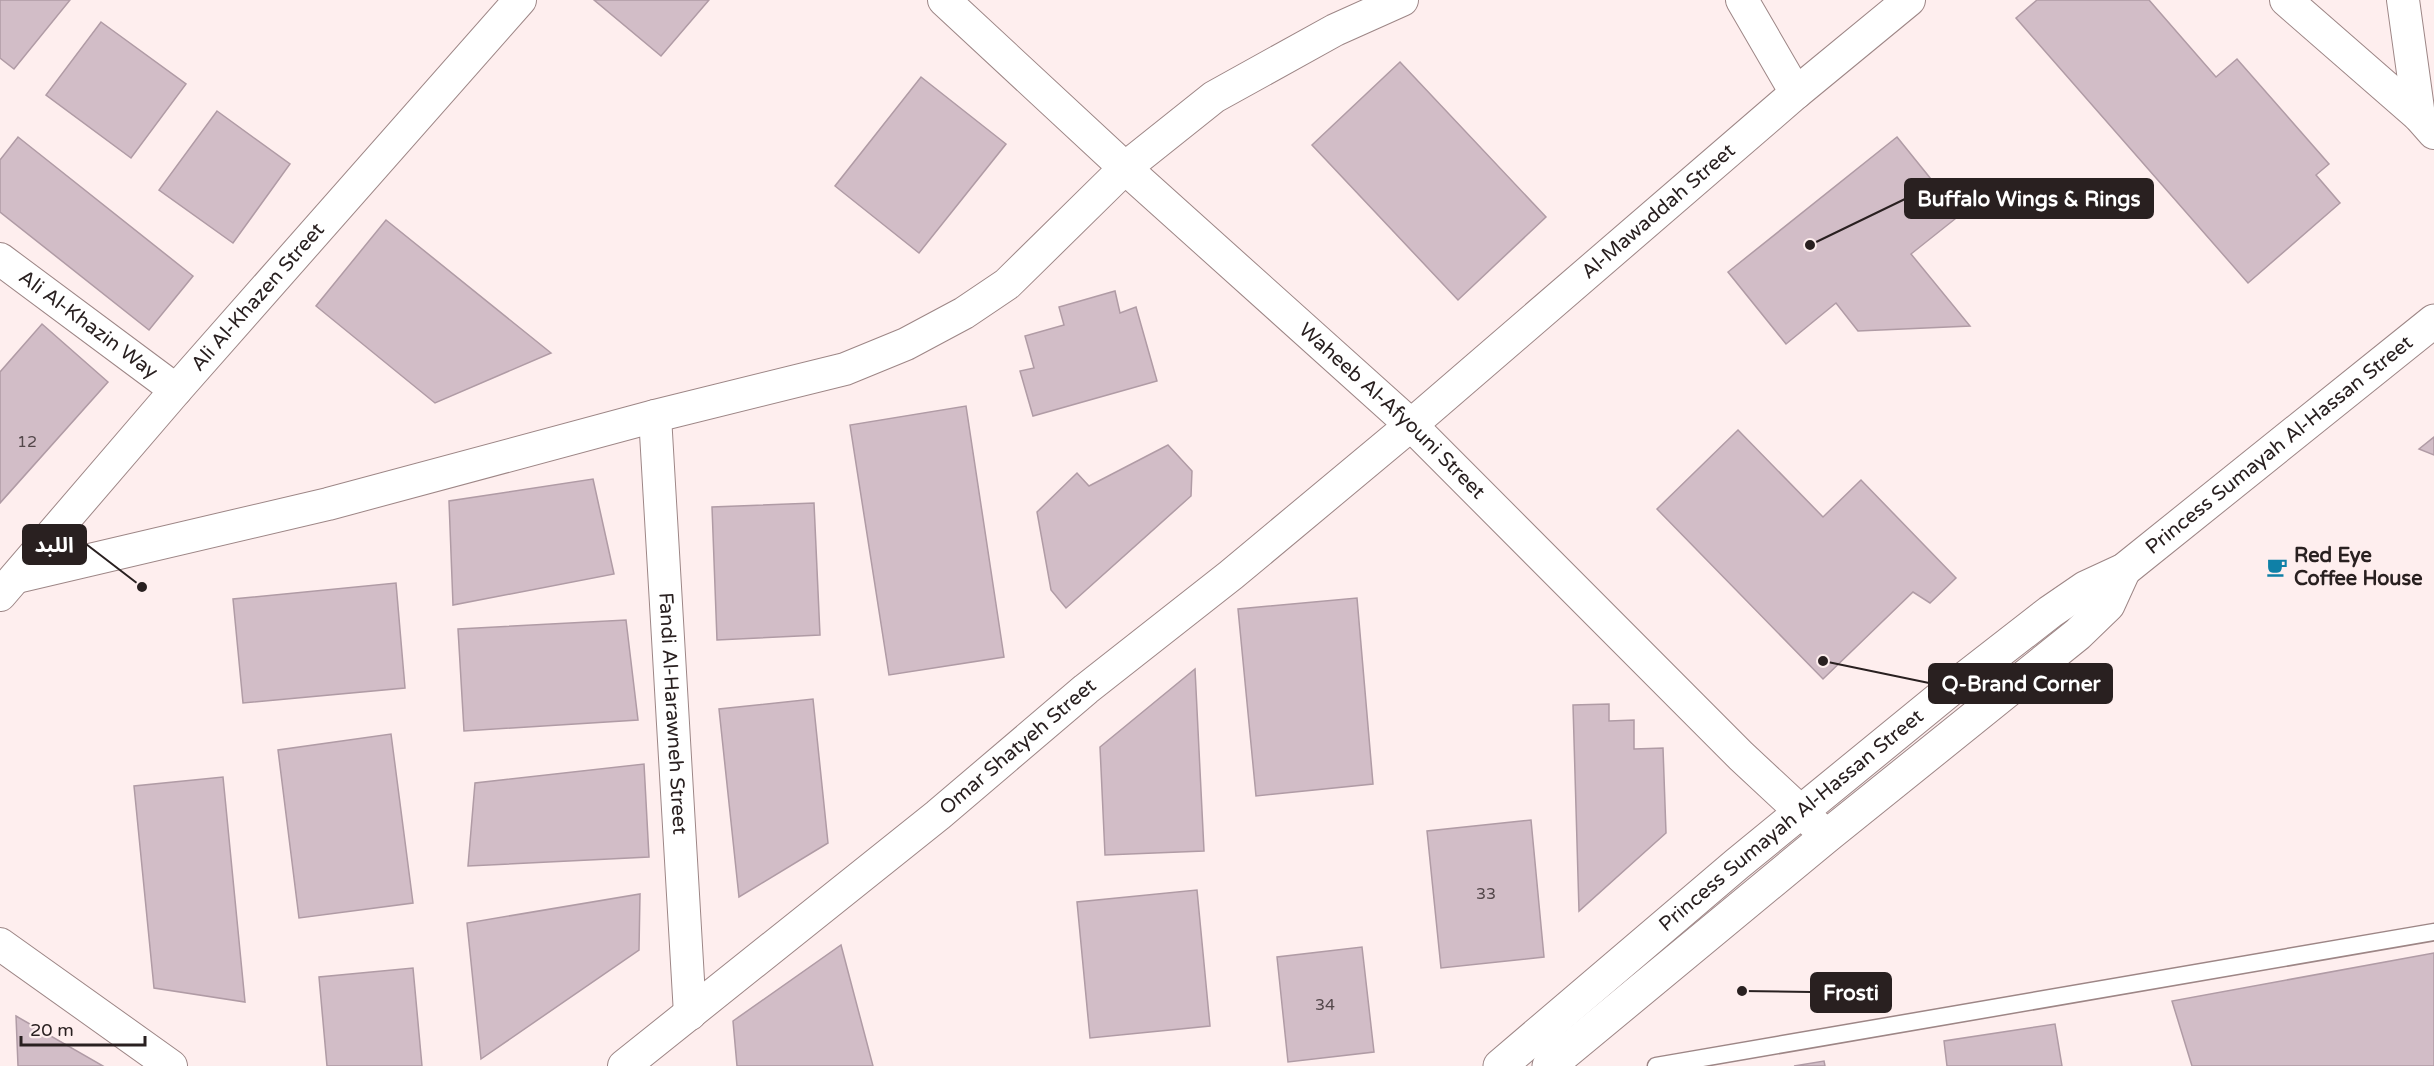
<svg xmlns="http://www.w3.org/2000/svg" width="2434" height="1066" viewBox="0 0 2434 1066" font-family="'Varela Round','Noto Sans Arabic',sans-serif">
<rect width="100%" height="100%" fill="#feeeee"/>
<!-- building -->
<g fill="#d2bdc7" stroke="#b09ba5" stroke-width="1.5">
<polygon points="0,0 70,0 14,69 0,58"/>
<polygon points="594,0 709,0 661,56"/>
<polygon points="2037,0 2149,0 2216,77 2237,59 2329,164 2316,175 2340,203 2248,283 2016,18"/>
<polygon points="101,22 186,84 131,158 46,95"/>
<polygon points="1400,62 1546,217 1458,300 1312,145"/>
<polygon points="921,77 1006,144 919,253 835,186"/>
<polygon points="217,111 290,164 233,243 159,190"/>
<polygon points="18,137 193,276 149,330 0,212 0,160"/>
<polygon points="1897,137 1960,215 1911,254 1970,326 1858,331 1836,303 1786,344 1728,272"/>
<polygon points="386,220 551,353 435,403 316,306"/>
<polygon points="1115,291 1120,313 1136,307 1157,381 1033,416 1020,371 1034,368 1025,336 1064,325 1059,307"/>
<polygon points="42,324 108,382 0,503 0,372"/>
<polygon points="966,406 1004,657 889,675 850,425"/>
<polygon points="1738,430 1823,517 1861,480 1956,578 1930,603 1913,592 1823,679 1657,509"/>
<polygon points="2434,437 2434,455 2419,449"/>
<polygon points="1168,445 1192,471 1191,496 1066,608 1051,590 1037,512 1077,473 1089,486"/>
<polygon points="593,479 614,574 453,605 449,501"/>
<polygon points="814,503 820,635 717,640 712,507"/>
<polygon points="396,583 405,688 243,703 233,599"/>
<polygon points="1357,598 1373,784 1256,796 1238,609"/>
<polygon points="626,620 638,720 464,731 458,629"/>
<polygon points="1195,669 1204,851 1105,855 1100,747"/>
<polygon points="813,699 828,843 739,897 719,709"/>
<polygon points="1609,704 1609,721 1634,720 1634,749 1663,748 1666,833 1579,911 1573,705"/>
<polygon points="391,734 413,903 299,918 278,750"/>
<polygon points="644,764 649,857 468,866 475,783"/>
<polygon points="223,777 245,1002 154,988 134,786"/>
<polygon points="1531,820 1544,957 1441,968 1427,831"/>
<polygon points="1197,890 1210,1026 1090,1038 1077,902"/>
<polygon points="640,894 639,950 481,1059 467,923"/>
<polygon points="841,945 873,1066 737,1066 733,1021"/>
<polygon points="1362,947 1374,1052 1288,1062 1277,957"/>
<polygon points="2434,953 2434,1066 2192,1066 2172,1001"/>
<polygon points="413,968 422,1066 327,1066 319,977"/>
<polygon points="16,1016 103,1066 18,1066"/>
<polygon points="2055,1024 2062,1066 1947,1066 1944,1041"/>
<polygon points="1824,1061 1825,1066 1794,1066"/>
</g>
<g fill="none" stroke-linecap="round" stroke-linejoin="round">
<!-- lane casing -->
<g stroke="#9d8686" stroke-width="19">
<polyline id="lane" points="1656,1066 2434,932"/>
</g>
<!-- street casing -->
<g stroke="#9d8686" stroke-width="34">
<g id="street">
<path id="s1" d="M 944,0 L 1125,168 L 1411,425 L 1741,756 L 1827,836"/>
<polyline points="1742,0 1796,93"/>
<polyline points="2286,0 2419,116 2434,133"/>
<polyline points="2403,0 2419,116"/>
<path id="s2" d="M 0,259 L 176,390"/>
<path id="s3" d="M 655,416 L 690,1014"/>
<polyline points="17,577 328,504 655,416 845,369 906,344 964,313 1007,284 1125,168 1214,97 1335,30 1402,0"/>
<path id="s4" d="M 0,595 L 176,390 L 520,0"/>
<polyline points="0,944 171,1066"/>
<path id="s5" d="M 624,1066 L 938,815 L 1086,689 L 1231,575 L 1411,425 L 1796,93 L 1909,0"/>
</g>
</g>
<!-- secondary casing -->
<g stroke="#9d8686" stroke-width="35">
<g id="secondary">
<path id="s6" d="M 1500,1066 L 1737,864 L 1951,689 L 2050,612 L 2085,588 L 2124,570 L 2434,321"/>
<polyline points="1549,1066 1827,836 2078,634 2108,605 2124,570"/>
</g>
</g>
<!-- lane -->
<use href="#lane" stroke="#fff" stroke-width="16"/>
<!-- street -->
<use href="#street" stroke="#fff" stroke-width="32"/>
<!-- secondary -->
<use href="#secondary" stroke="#fff" stroke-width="33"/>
</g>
<!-- icons -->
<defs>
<g id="cafe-bare" transform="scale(1.62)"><path d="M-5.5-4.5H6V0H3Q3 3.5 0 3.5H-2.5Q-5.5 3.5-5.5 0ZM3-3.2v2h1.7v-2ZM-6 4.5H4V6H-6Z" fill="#0f80a7" stroke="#feeeee" stroke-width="2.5" paint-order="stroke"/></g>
</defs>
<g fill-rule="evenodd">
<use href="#cafe-bare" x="2277" y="567"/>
</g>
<g text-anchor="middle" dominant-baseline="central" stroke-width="5" stroke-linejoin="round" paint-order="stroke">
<!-- number labels -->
<g font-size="16" fill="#53474a">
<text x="27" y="442">12</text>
<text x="1486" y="894">33</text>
<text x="1325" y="1005">34</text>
</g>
<!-- street labels -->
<g font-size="20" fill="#292020" stroke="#feeeee">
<text stroke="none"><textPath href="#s5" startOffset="1342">Al-Mawaddah Street</textPath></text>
<text stroke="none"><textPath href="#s4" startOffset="394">Ali Al-Khazen Street</textPath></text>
<text stroke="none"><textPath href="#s2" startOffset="110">Ali Al-Khazin Way</textPath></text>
<text stroke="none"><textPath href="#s1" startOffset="608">Waheeb Al-Afyouni Street</textPath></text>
<text stroke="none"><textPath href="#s6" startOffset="998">Princess Sumayah Al-Hassan Street</textPath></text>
<text stroke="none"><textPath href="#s3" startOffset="298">Fandi Al-Harawneh Street</textPath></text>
<text stroke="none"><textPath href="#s5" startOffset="507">Omar Shatyeh Street</textPath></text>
<text stroke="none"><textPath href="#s6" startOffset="381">Princess Sumayah Al-Hassan Street</textPath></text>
</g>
<!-- poi labels -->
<g font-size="20" font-weight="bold" fill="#292020" stroke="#feeeee" text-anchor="start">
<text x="2294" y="556">Red Eye<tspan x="2294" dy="23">Coffee House</tspan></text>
</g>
</g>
<!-- callouts -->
<path fill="none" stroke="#292020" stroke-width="2" d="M1810 245L1905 199M142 587L86 544M1823 661L1929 683M1742 991L1811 992"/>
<g fill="#292020" stroke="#feeeee" stroke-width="2">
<circle cx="1810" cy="245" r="6"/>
<circle cx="142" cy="587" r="6"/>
<circle cx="1823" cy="661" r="6"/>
<circle cx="1742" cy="991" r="6"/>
</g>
<g fill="#292020" stroke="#292020" stroke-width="2">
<rect x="1905" y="179" width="248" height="39" rx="6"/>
<rect x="23" y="525" width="63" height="39" rx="6"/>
<rect x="1929" y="664" width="183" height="39" rx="6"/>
<rect x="1811" y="973" width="80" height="39" rx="6"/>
</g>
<g font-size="21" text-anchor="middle" font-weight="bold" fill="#fff">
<text x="2029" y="206">Buffalo Wings &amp; Rings</text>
<text x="54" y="552">اللبد</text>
<text x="2021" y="691">Q-Brand Corner</text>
<text x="1851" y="1000">Frosti</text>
</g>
<!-- scale -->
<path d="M21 1036v9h124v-9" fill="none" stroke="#292020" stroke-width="3"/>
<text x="30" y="1036" font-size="18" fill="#292020" stroke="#feeeee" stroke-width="4.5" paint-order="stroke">20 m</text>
</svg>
